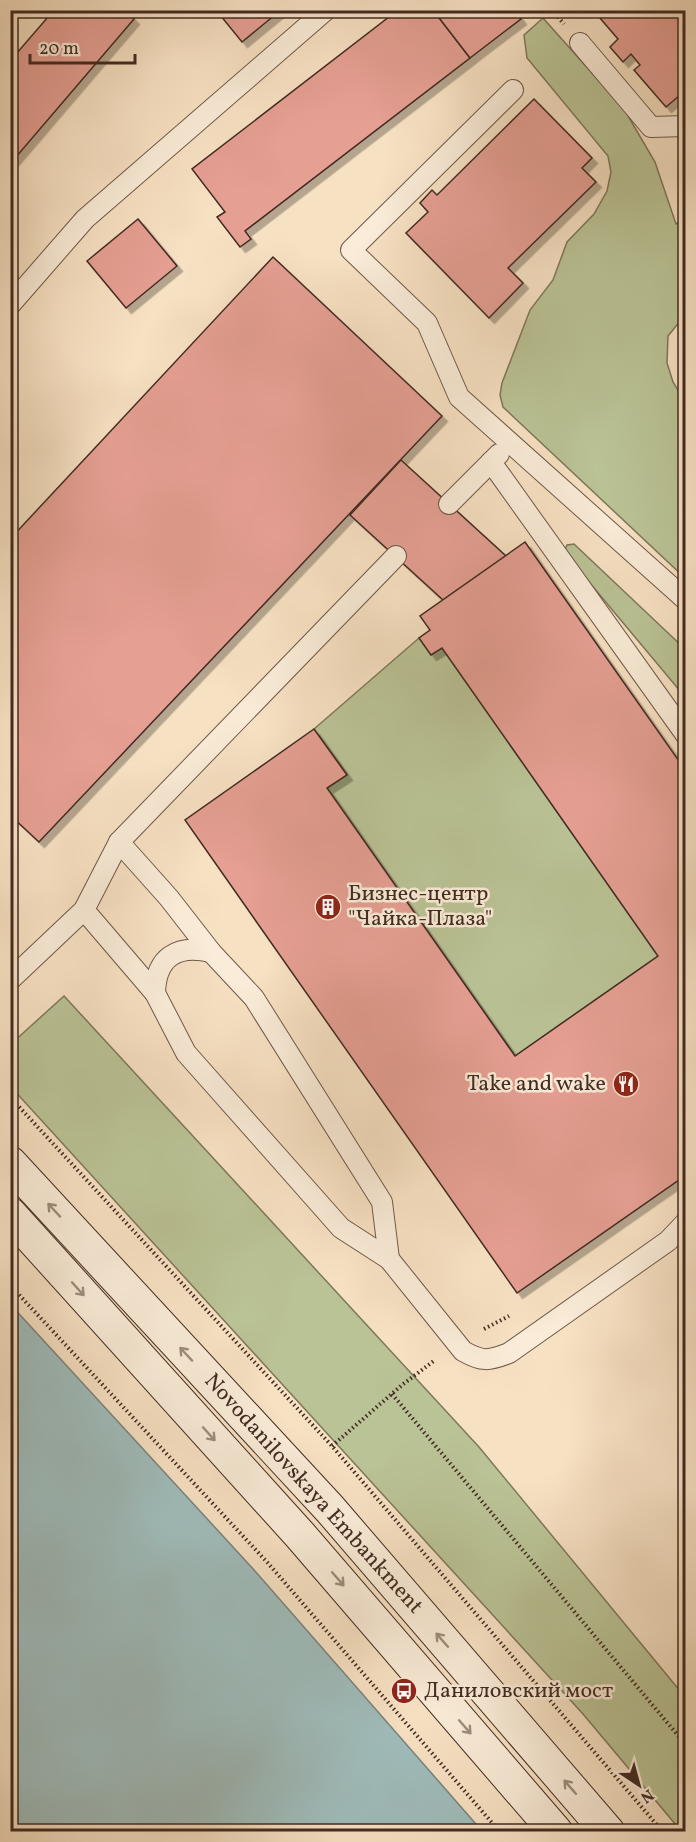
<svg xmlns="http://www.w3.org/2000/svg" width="696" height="1842" viewBox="0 0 696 1842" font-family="Vollkorn,serif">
<defs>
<filter id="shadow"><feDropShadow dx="5.5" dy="5.5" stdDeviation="0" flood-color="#0004"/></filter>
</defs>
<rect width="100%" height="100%" fill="#f7e1c3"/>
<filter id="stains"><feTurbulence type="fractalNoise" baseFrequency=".00333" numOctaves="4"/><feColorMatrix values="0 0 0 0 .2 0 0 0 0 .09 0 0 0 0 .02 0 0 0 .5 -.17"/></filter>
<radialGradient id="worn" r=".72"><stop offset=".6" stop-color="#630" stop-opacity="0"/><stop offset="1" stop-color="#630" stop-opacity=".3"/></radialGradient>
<!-- green -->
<g fill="#bac396" stroke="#7e775c" stroke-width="1.5">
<polygon points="543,18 624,109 655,162 676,224 685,219 685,315 668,336 667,363 673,382 685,402 685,578 503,407 500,395 502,383 530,310 553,280 567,242 594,214 607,191 611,172 608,156 527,58 524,35"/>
<polygon points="574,544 685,649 685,697 564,552 567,545"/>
<polygon points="419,638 431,655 442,648 658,956 515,1056 327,788 347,774 314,729"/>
<polygon points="64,996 479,1447 685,1697 685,1831 681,1831 583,1714 11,1087 11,1044"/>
</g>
<!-- water -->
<polygon fill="#9fbcbb" stroke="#7a827e" stroke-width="1.5" points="10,1304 255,1571 482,1831 11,1831"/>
<!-- building -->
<g fill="#e59f93" stroke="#422b22" stroke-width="1.5" filter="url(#shadow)">
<polygon points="54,10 125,10 134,19 10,164 10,61"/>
<polygon points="216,10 281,10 242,42"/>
<polygon points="398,10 433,10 470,58 245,231 251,239 240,247 217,217 225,212 192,169"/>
<polygon points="433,10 514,10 521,19 470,58"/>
<polygon points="593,10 686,10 686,90 666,107 634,70 640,65 631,54 623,62 610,47 618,39"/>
<polygon points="534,99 592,158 582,168 596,182 508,268 523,283 489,318 406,233 428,212 420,203 432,190 437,195"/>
<polygon points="138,219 177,266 126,308 87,261"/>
<polygon points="273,257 442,416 39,842 10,815 10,539"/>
<polygon points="401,460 506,556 443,600 350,515"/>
<polygon points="525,542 686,771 686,1175 517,1293 185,820 314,729 347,775 327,788 515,1056 658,956 442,648 431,655 419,638 430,630 420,616"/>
</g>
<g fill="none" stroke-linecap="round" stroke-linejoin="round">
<!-- service casing -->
<g stroke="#6f584a" stroke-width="22">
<g id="service">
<polyline points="580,43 651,127 686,126"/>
<polyline points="513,90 351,250 427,323 459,397 686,600"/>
<polyline points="10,305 85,219 326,10"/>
<polyline points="491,462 686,735"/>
<polyline points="449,504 499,454"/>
<polyline points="119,842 169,898 211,952 254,998 382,1202 389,1259"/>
<path d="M 84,910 L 155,993 L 186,1053 L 341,1228 L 389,1259 L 463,1351 C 482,1362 489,1361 509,1353 L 668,1241 L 686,1222"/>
<polyline points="10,980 84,910 119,842 396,556"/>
<path d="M 155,993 C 156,957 177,944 211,952"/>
</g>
</g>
<!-- secondary casing -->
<g stroke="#422b22" stroke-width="35">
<g id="secondary">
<polyline points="10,1163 330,1509 608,1832"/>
<polyline points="10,1214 300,1535 556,1832"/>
</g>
</g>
<!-- path -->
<g stroke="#422b22" stroke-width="4" stroke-dasharray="1.5 3" stroke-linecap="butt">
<polyline points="552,10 564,24"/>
<polyline points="10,12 12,10"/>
<polyline points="10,1097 332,1446 663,1832"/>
<polyline points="10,1285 267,1562 500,1832"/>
<polyline points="484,1329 509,1316"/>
<polyline points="392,1394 686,1745"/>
<polyline points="332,1446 402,1385 435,1360"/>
</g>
<!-- service -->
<use href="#service" stroke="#faecd8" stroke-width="20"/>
<!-- secondary -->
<use href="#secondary" stroke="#faecd8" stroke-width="33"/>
</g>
<!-- one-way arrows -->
<defs><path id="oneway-shaft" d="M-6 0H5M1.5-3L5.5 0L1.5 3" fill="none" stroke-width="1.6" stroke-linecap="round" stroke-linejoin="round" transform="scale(1.5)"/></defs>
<g stroke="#9e8c7d">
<use href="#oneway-shaft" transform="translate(54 1210) rotate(-133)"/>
<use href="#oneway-shaft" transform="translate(78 1289) rotate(48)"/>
<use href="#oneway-shaft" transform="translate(186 1354) rotate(-133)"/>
<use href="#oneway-shaft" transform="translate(209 1434) rotate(48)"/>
<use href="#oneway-shaft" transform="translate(338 1579) rotate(49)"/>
<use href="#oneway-shaft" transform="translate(442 1640) rotate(-131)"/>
<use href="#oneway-shaft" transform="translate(465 1727) rotate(49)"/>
<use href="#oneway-shaft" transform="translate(570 1787) rotate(-131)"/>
</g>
<!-- icons -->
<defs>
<g id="building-disc" transform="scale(1.35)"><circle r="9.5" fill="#8f2418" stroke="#faecd8"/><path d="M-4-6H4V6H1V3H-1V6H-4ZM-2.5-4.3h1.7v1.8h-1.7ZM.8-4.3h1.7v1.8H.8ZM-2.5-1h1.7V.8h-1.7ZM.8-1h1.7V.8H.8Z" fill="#fff"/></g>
<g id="restaurant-disc" transform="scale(1.35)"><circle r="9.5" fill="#8f2418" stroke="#faecd8"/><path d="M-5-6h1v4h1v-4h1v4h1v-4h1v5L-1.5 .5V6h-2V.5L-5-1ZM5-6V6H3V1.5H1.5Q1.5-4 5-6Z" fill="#fff"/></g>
<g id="bus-disc" transform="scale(1.35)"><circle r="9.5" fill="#8f2418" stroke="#faecd8"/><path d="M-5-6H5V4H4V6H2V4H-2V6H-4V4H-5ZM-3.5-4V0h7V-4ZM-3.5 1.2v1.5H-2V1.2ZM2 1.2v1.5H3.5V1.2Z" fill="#fff"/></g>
</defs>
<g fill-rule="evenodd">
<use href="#building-disc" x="328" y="907"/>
<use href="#restaurant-disc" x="626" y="1084"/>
<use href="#bus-disc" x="404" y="1691"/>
</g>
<g text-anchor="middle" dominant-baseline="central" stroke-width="5" stroke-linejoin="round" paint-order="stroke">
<!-- poi labels -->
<g font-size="22" fill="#422b22" stroke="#faecd8" text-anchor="start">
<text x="348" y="894">Бизнес-центр<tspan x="348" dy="25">"Чайка-Плаза"</tspan></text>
<text x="606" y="1084" text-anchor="end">Take and wake</text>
<text x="424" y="1691">Даниловский мост</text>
</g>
<!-- street labels -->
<g font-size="22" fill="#422b22" stroke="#faecd8">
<text transform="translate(313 1494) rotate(48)">Novodanilovskaya Embankment</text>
</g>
</g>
<!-- margin -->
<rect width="696" height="1842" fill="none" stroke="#f7e1c3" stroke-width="36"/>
<rect x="12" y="12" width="672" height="1818" fill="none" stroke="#422b22" stroke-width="3"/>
<rect x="18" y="18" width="660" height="1806" fill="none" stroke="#422b22" stroke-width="1.5"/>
<!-- north arrow -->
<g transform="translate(639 1785) rotate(144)" stroke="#faecd8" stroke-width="4.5" paint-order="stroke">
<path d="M0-4.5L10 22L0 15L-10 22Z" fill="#422b22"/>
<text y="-9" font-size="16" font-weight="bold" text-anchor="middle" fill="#422b22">N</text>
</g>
<!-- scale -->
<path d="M30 54v9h105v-9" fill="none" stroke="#422b22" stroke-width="3"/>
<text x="39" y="54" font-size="18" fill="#422b22" stroke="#faecd8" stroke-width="4.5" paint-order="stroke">20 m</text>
<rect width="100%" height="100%" filter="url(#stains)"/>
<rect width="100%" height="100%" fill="url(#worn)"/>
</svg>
